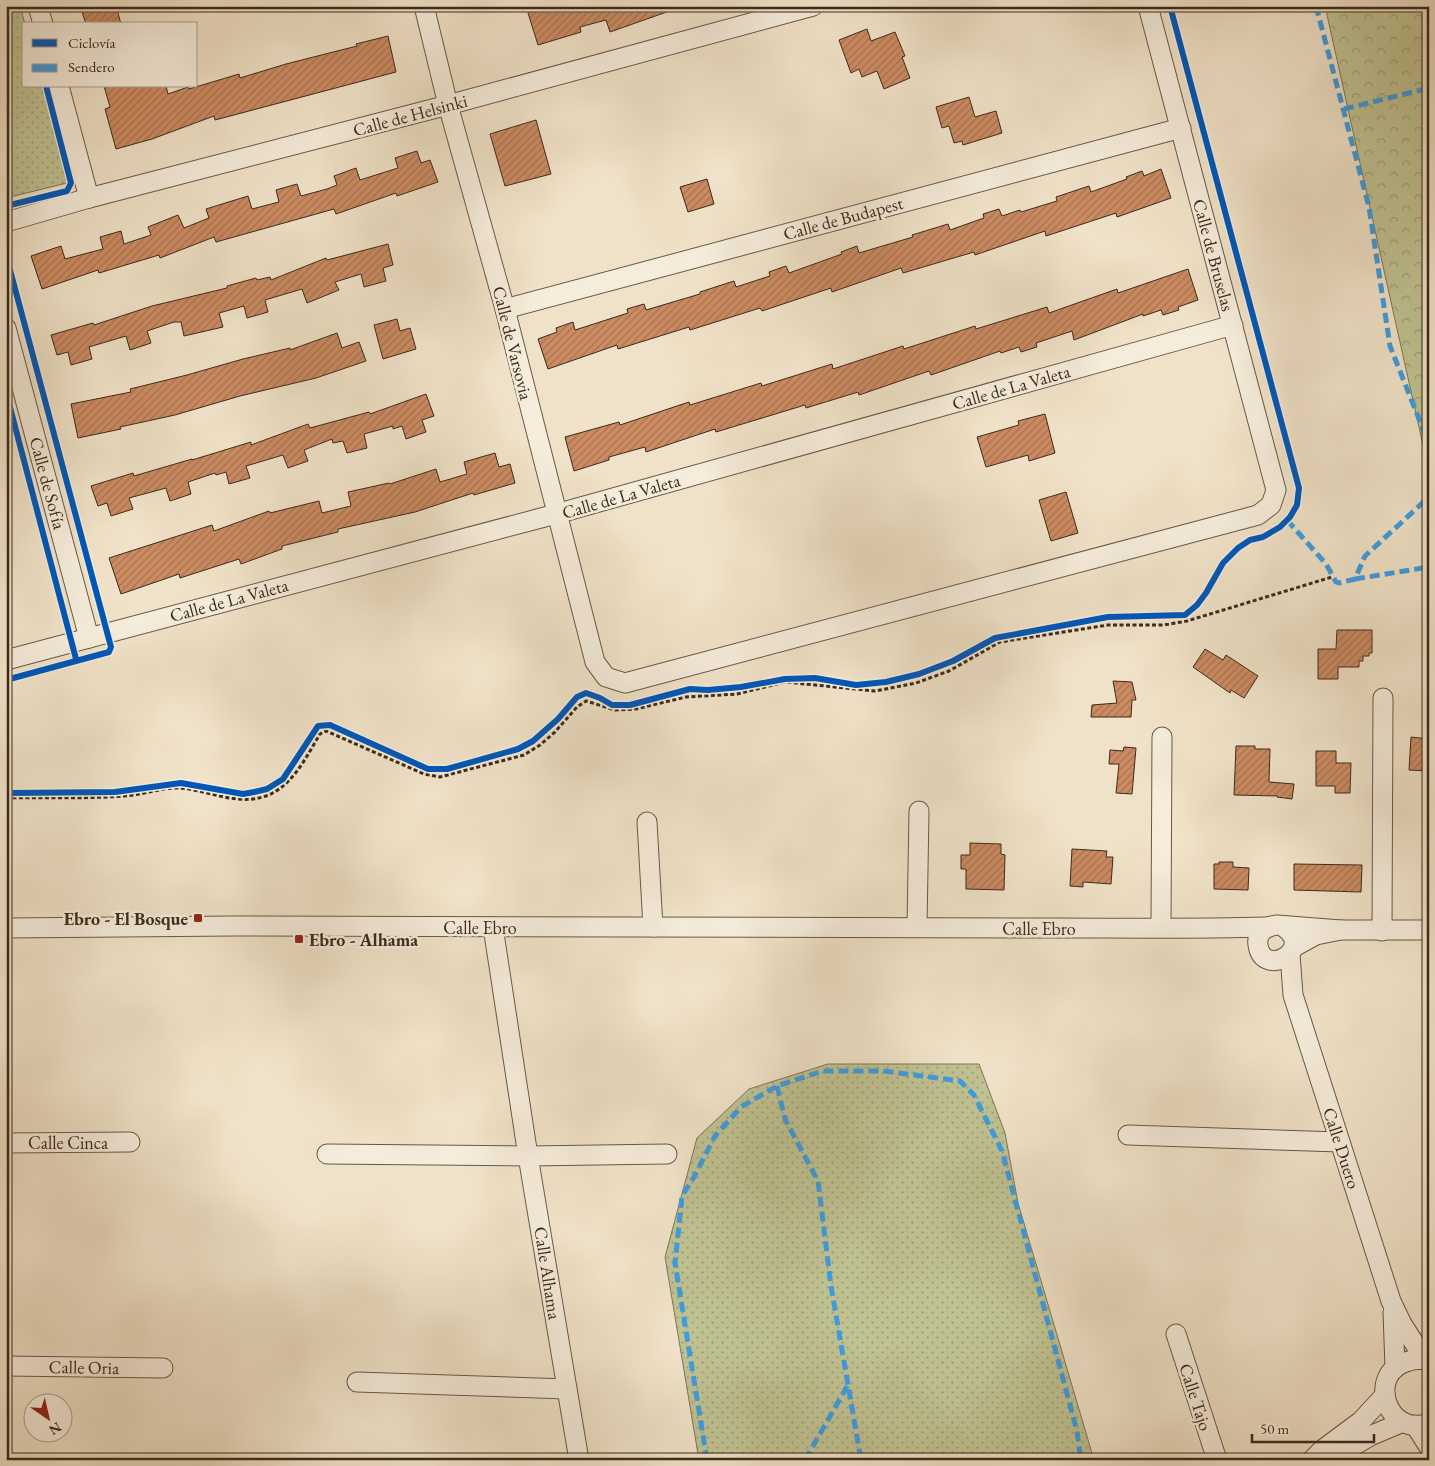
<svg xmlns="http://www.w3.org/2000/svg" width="1435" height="1466" viewBox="0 0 1435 1466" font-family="'EB Garamond',serif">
<defs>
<pattern id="forest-crowns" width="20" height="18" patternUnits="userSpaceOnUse" patternTransform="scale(1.25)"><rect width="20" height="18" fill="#c0c292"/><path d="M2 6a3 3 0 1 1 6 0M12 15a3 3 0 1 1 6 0" fill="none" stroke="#9d9e76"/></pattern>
<pattern id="park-dots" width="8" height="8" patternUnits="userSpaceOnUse" patternTransform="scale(1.25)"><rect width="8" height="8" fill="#c0c292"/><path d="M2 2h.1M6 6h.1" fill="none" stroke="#9d9e76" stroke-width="1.8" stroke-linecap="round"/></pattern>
<pattern id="building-hatch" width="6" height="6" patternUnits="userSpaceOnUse" patternTransform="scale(1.25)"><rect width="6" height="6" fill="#cc8b62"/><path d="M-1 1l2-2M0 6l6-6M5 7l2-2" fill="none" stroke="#a77250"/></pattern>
</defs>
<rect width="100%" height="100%" fill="#f0e2c8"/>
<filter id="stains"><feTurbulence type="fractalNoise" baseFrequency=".004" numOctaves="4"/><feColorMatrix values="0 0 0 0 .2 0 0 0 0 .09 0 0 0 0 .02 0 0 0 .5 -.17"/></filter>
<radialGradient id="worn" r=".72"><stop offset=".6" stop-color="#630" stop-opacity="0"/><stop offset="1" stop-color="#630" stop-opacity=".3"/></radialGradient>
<!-- forest -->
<polygon fill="url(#forest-crowns)" stroke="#7d7657" points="1325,6 1429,6 1429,472"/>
<!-- park -->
<g fill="url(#park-dots)" stroke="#7d7657">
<polygon points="6,6 20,6 25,24 24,86 42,86 67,183 6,198"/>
<polygon points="828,1064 979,1064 1005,1133 1018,1203 1094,1460 699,1460 665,1257 697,1138 749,1089"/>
</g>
<!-- building -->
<g fill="url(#building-hatch)" stroke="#3a2a1c">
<polygon points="80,6 116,6 121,24 86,24"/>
<polygon points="552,6 678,6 678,8 610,32 606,20 580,27 581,32 538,45 528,13"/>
<polygon points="867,29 871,41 895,32 905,56 902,57 910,78 884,89 877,71 862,77 859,69 851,73 839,40"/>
<polygon points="388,36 396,72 215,120 214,116 152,139 116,149 105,109 110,107 104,86 166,86 168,94 188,87 189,89 239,74 240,78 286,64 357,46 356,44"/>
<polygon points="969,97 975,117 996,111 1002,133 963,145 962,141 954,143 949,126 942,128 936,107"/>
<polygon points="536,120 551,174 505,186 490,134"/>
<polygon points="417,151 421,163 430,160 438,182 397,196 396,193 336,214 334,209 216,242 214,237 160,258 159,255 99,273 98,270 42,289 31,256 61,246 65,259 103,249 100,237 121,231 124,244 151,235 148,227 178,215 184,228 209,218 206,209 248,196 252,209 279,202 276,190 297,184 301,196 327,189 337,185 334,176 356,168 360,180 398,168 395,158"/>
<polygon points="1161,169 1171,198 1117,217 1116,213 1046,236 1045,231 975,255 974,252 903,273 901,268 832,292 831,288 762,311 760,308 690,330 689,327 618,349 617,345 548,369 538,339 557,332 556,328 573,322 575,330 628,313 627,309 644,304 646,310 700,294 700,292 734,281 736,287 770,276 769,272 786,266 789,273 842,254 841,252 857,246 859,253 913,237 912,235 948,224 950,230 984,218 983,214 999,209 1002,216 1020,210 1021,212 1057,201 1056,197 1089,186 1091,192 1127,179 1126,177 1142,171 1144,176"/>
<polygon points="707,179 714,204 688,212 680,187"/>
<polygon points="388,244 393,265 383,268 386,281 364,287 361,274 335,282 339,290 307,303 302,289 265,300 268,312 247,318 244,306 219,313 223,327 184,336 181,322 174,322 147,331 151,343 130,350 126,336 89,347 92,359 71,365 68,352 57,355 51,335 93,323 94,325 152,306 227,288 227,286 256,278 257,280 270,277 271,280 326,258 327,260"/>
<polygon points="1188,269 1198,300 1178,307 1179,310 1163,315 1161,310 1143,316 1143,314 1074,340 1072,331 1036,343 1037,347 1021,352 1019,347 1001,353 1000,351 931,375 929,371 859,395 858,392 806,408 805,405 716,432 715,429 646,452 645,447 609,457 609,460 574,471 565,437 619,422 620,425 689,402 690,405 761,383 762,386 832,364 833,369 903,346 904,349 975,326 976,329 1047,307 1049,313 1117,289 1118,293"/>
<polygon points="397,319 400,331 410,328 416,349 383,359 374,325"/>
<polygon points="337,333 342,348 359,342 366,361 316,378 240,396 175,415 120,427 121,429 78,438 71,404 131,392 130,389 187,375 243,359 290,348 290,350"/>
<polygon points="426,394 434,416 422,420 426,432 406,439 402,426 393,429 393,426 364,434 367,448 347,453 343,441 333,443 332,439 304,450 308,461 288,468 283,455 246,466 250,478 229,484 226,472 216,475 215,473 188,482 191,494 170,501 166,488 129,498 133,509 111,516 107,503 98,506 91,486 133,473 134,476 192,459 192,460 251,442 251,445 308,424 310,428 369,412 370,414"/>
<polygon points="1045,414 1055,453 1029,461 1028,455 986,467 977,437 1019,425 1018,421"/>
<polygon points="495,453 499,467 510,464 515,483 474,495 473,493 415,512 338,529 338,532 282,546 282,549 241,564 239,559 180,578 179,574 121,594 109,558 212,525 214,531 269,511 270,513 319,501 322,513 351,506 348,492 389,483 390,484 436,469 440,482 467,474 464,462"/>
<polygon points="1066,492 1078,533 1051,541 1039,500"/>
<polygon points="1337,630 1372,630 1372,653 1369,653 1369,656 1363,656 1363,661 1359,661 1359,667 1338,667 1338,679 1318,679 1318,649 1336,649"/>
<polygon points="1205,649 1223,660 1226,655 1258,676 1244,698 1231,690 1230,693 1193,667"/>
<polygon points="1113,681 1132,682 1136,700 1132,700 1131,717 1091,717 1092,705 1117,703"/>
<polygon points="1411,737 1429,739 1429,771 1409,770"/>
<polygon points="1236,746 1255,746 1255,749 1270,749 1269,782 1294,784 1292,799 1277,797 1278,796 1234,795"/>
<polygon points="1124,747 1136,748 1132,794 1116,793 1119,764 1109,764 1110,750 1123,751"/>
<polygon points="1316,751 1336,751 1336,763 1351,763 1350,793 1335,793 1335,786 1316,786"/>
<polygon points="970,843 1001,844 1001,854 1005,855 1004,890 966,889 966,869 961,869 961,855 970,855"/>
<polygon points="1072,849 1107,851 1106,857 1113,857 1111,884 1083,882 1083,887 1070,886"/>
<polygon points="1219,862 1233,862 1233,867 1249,868 1248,890 1214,889 1214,864 1219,864"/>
<polygon points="1294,864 1362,865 1361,892 1294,890"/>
</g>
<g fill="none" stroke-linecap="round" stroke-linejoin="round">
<!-- minor casing -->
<g stroke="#685847" stroke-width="21">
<g id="minor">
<polyline points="38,6 43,24"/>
<polyline points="424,6 448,105 505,309 595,662 606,677 625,683 1258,515 1271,505 1276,490 1148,6"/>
<polyline points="59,86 89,198"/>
<polyline points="6,222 89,198 448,105 813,6"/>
<polyline points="505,309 1181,128"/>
<polyline points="6,328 89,638"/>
<polyline points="6,660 556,514 1233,325"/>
<polyline points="647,822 653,927"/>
<path d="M 1282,926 C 1318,948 1263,980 1258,945 C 1256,933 1266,926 1277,925 L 1341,930 L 1316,935 L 1294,947"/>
<polyline points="493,927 528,1156 579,1460"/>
<polyline points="917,927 919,811"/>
<polyline points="1161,927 1162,737"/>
<path d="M 6,928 L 234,926 L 1053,928 C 1124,928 1195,929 1266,927"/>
<polyline points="1341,930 1429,930"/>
<polyline points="1382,931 1383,698"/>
<polyline points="1290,954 1293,995 1391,1301 1402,1324 1425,1360"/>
<polyline points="1128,1135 1340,1142"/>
<polyline points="6,1143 130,1142"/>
<polyline points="327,1154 528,1156 667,1154"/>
<polyline points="1393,1312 1395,1368"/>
<polyline points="1176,1334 1217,1460"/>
<path d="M 1429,1361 C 1423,1359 1416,1359 1409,1361 C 1365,1372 1387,1439 1429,1423"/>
<polyline points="6,1366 163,1368"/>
<polyline points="357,1382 567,1389"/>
<polyline points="1415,1425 1429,1447"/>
<polyline points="1312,1460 1322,1450 1361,1421 1385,1395"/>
<polyline points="1330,1460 1370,1436 1403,1422"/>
</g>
</g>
<!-- path -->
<g stroke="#3a2a1c" stroke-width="3" stroke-dasharray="4 2.5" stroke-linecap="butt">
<polyline points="6,187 11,203"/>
<path d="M 6,798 C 45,797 85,799 124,796 C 143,795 162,787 181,788 C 210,791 237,806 266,796 C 293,786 306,757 320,734 L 326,731 L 424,774 L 440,777 L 524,755 L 540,745 L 555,732 L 577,707 L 586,701 L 615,710 L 636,709 L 686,697 L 737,694 L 785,682 L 875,691 L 916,683 L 949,671 L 1000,642 L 1108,625 L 1164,625 L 1187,621 L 1332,577"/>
</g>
<!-- minor -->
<use href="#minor" stroke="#f5ecdb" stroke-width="19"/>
<!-- quiet -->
<g stroke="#3e9cdf" stroke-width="5" stroke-dasharray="10 5" stroke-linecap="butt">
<polyline points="1316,6 1369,207 1390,346 1429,444"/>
<polyline points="1344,109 1429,88"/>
<polyline points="1287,520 1326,564 1336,582 1339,583 1355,579 1365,556 1429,497"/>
<polyline points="1355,579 1429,567"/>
<polyline points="777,1086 785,1119 818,1181 831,1286 861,1460"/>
<polyline points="707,1460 675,1263 682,1196 694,1177 715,1136 741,1107 777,1086 823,1071 884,1071 960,1081 974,1095 1002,1151 1077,1431 1080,1454 1078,1460"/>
<polyline points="805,1460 849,1383"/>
</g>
<!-- cycleway casing -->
<g stroke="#f5ecdb" stroke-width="9">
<g id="cycleway">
<polyline points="6,206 67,191 71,183 46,86"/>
<polyline points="6,255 111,647 109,652 6,680"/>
<polyline points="6,392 76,659 75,661"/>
<polyline points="6,793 115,792 181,783 243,794 254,792 267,789 283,779 318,726 330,725 428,769 447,769 518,749 533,741 558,719 577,697 586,693 600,698 612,705 630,705 690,689 708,690 741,687 785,679 815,678 856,685 886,682 919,674 953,661 995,638 1108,617 1185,615 1197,605 1206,593 1223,563 1238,548 1250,540 1263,537 1280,527 1290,517 1297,505 1299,488 1170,6"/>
</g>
</g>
<!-- cycleway -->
<use href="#cycleway" stroke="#0057b8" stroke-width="6"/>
</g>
<!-- markers -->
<g fill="#8f2418" stroke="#f5ecdb" stroke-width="2">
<rect x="193" y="913" width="10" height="10" rx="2.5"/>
<rect x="294" y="934" width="10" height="10" rx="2.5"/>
</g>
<g text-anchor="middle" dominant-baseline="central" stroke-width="5" stroke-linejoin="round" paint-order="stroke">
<!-- street labels -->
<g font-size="18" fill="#3a2a1c" stroke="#f5ecdb">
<text transform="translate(410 115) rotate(-15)">Calle de Helsinki</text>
<text transform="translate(843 218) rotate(-15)">Calle de Budapest</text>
<text transform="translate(1214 255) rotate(75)">Calle de Bruselas</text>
<text transform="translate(513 343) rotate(76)">Calle de Varsovia</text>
<text transform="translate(1011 387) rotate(-16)">Calle de La Valeta</text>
<text transform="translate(48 483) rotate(75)">Calle de Sofía</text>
<text transform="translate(621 496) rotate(-16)">Calle de La Valeta</text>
<text transform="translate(229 600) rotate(-15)">Calle de La Valeta</text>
<text x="480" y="927">Calle Ebro</text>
<text x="1039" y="928">Calle Ebro</text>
<text x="68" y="1142">Calle Cinca</text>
<text transform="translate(1342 1148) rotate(72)">Calle Duero</text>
<text transform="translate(548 1273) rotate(81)">Calle Alhama</text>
<text transform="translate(84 1367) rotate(1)">Calle Oria</text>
<text transform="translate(1196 1397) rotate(72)">Calle Tajo</text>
</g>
<!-- poi labels -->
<g font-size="18" font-weight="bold" fill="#3a2a1c" stroke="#f5ecdb" text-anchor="end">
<text x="188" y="918">Ebro - El Bosque</text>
<text x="309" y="939" text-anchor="start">Ebro - Alhama</text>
</g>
</g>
<!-- margin -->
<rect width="1435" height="1466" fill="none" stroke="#f0e2c8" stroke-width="25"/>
<rect x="8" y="8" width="1420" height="1451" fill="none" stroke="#3a2a1c" stroke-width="2.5"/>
<rect x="12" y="12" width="1410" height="1441" fill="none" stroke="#3a2a1c"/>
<!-- legend -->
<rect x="22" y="22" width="175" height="65" fill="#f5ecdb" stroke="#aa9e8f"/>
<rect x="32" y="39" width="25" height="8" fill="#0057b8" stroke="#aa9e8f"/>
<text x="68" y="48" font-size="15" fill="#3a2a1c">Ciclovía</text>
<rect x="32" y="64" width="25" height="8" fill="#3e9cdf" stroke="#aa9e8f"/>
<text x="68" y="72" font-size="15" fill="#3a2a1c">Sendero</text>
<!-- north arrow -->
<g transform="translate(48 1418) rotate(146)"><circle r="24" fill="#f5ecdb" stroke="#aa9e8f"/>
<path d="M0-4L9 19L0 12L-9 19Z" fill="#8f2418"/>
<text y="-8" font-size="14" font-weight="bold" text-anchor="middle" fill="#3a2a1c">N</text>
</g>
<!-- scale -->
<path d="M1252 1434v8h122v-8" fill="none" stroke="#3a2a1c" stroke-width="2.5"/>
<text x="1260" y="1434" font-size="15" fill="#3a2a1c" stroke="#f5ecdb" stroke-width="4" paint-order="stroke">50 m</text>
<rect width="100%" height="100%" filter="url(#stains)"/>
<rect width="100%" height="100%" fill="url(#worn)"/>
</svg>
